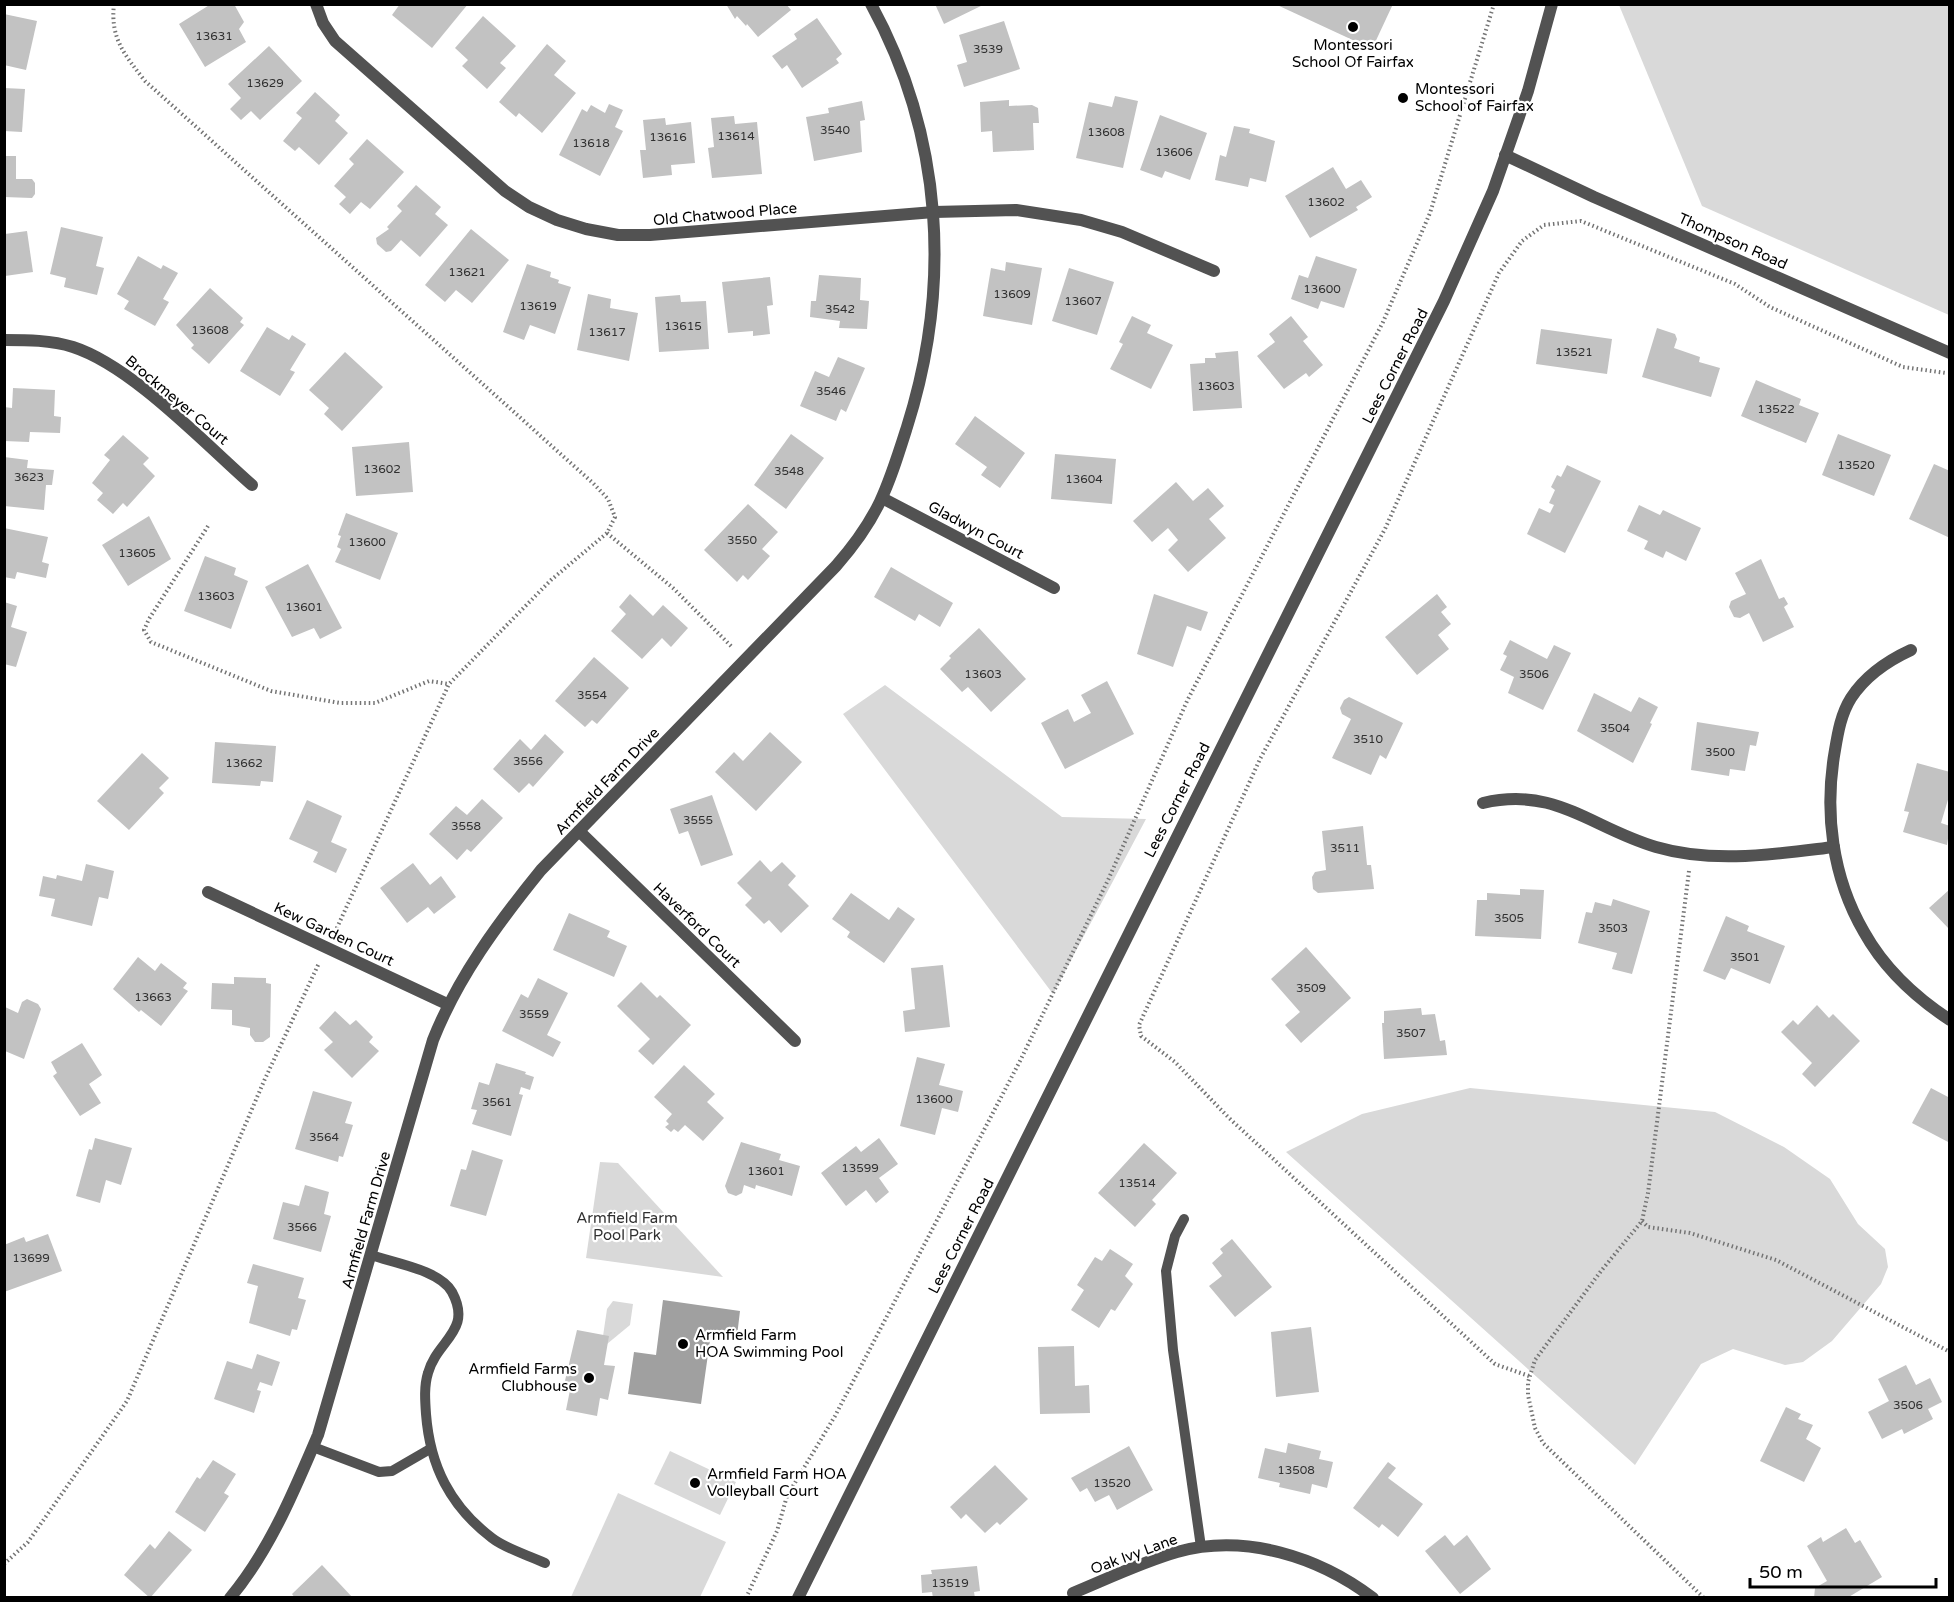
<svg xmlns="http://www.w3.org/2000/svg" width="1954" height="1602" viewBox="0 0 1954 1602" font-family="'Varela Round',sans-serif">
<rect width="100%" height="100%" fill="#fff"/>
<!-- green -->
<g fill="#d9d9d9">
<polygon points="1619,5 1949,5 1949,315 1702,206"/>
<polygon points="885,685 1062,817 1146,819 1053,994 843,714"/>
<polygon points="1470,1088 1715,1112 1784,1147 1830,1179 1858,1224 1885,1249 1888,1267 1881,1284 1832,1341 1803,1362 1785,1365 1733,1349 1701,1364 1635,1465 1286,1152 1362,1114"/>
<polygon points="600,1162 618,1163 723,1277 586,1258"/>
<polygon points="613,1301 633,1304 630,1325 607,1344 602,1343 607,1309"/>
<polygon points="670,1451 736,1482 720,1515 654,1484"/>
<polygon points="618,1493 726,1542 700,1597 571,1597"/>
</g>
<!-- water -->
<polygon fill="#a0a0a0" points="663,1300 740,1311 737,1336 711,1333 701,1404 628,1394 634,1352 656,1355"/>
<!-- building -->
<g fill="#c2c2c2">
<polygon points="211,4 234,4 244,22 239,29 246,42 205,67 179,24"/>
<polygon points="400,4 468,4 432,48 392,15"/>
<polygon points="726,4 786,4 791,10 758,37 747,24 746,26 737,16 735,19"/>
<polygon points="935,4 985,4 944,24"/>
<polygon points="1275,4 1393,4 1372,49"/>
<polygon points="4,14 37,21 26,70 4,65"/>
<polygon points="483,16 516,46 500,63 506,68 487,89 462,66 468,60 455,48"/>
<polygon points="817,18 842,54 836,59 839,63 802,88 787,65 782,69 772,56 797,39 794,34"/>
<polygon points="1004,21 1020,69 964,87 957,65 967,62 959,35"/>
<polygon points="547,44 566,61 554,75 576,93 542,133 519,113 516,117 499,102"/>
<polygon points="269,46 302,81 260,120 251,111 241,120 230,109 241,98 228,84"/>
<polygon points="4,88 25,89 22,132 4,131"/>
<polygon points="315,92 340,115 335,121 348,133 319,165 299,147 295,151 283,141 302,118 296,113"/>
<polygon points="1115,96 1138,101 1123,168 1076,158 1089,102 1112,107"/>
<polygon points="1009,100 1009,106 1032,105 1038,108 1039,123 1033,123 1034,150 993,152 992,131 981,132 980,102"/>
<polygon points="862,101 865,120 860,121 862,152 814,161 806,117 829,113 828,108"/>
<polygon points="609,104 623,110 615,127 623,131 600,176 559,155 582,109 587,112 591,105 605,113"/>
<polygon points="1160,115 1207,133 1190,180 1165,171 1162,178 1140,170"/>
<polygon points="734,116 735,124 757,122 762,174 712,178 708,148 714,147 711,118"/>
<polygon points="665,118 666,125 691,122 695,163 671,165 672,175 643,178 640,150 646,150 643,120"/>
<polygon points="1234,126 1250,129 1249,133 1275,141 1266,182 1250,178 1248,187 1215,180 1220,155 1226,157"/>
<polygon points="367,139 404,172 370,209 361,202 350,214 339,204 346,197 334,186 354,164 349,159"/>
<polygon points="4,156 16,156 16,179 32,179 35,183 35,194 32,198 4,197"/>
<polygon points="1333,167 1346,189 1361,180 1372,197 1356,207 1358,210 1310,238 1285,196"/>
<polygon points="416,185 441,207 435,214 448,225 420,257 401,240 391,251 386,252 377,244 376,238 389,229 387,227 402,211 397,206"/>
<polygon points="61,227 103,237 96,266 104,268 97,295 64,287 66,278 50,274"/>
<polygon points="471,229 509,260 472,303 456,290 445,302 425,285"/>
<polygon points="27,231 33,272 5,276 5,234"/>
<polygon points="138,256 161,269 163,265 178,273 163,299 169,302 155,326 124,309 129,301 117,294"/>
<polygon points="1316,256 1357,269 1344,308 1321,301 1318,309 1291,299 1299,275 1308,278"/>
<polygon points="1006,262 1042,268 1032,325 983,316 991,268 1005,271"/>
<polygon points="527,264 551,272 550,277 559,280 558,283 571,287 555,334 530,325 524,340 503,332"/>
<polygon points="1069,268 1114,282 1097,335 1052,321"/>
<polygon points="819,275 861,278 860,300 869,301 867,329 839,328 840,321 810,317 811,301 816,301"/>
<polygon points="770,277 773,305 767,306 770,334 753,336 753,331 728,333 722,282"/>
<polygon points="210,288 243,318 240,322 244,325 209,364 191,348 194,345 176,325"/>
<polygon points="588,294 611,299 610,308 638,313 629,361 577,350"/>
<polygon points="680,295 681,302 706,301 709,349 659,352 655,297"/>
<polygon points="1132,316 1151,325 1147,333 1173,345 1151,389 1110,369 1123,344 1119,342"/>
<polygon points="1291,316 1308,337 1303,341 1323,365 1309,377 1306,373 1284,389 1257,356 1275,342 1269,334"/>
<polygon points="267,327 289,340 292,335 306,344 290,370 295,372 280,396 240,371"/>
<polygon points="1657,328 1675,334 1677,339 1674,348 1700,357 1699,362 1720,368 1711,397 1642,377"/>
<polygon points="1541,329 1612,339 1607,374 1536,364"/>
<polygon points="1238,351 1242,408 1193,411 1190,364 1205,363 1205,358 1216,358 1215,353"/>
<polygon points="345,352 383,387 342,431 324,414 329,408 309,390"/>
<polygon points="838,357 865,368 846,412 841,409 836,421 800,406 815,371 829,377"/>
<polygon points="1756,380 1801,399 1799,405 1819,413 1806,443 1741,416"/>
<polygon points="13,388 55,390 54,416 61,417 60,433 30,432 29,442 4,441 4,407 12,408"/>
<polygon points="975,416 1025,453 1000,488 981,475 987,467 955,444"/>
<polygon points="791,434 824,458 786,509 754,485"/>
<polygon points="1838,434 1891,455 1874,496 1822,475"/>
<polygon points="123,435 149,458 143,464 155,476 127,507 123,503 113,514 97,500 103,493 92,483 110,460 104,455"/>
<polygon points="409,442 413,492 356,496 352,447"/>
<polygon points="1055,454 1116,459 1112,504 1051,499"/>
<polygon points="4,457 28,460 27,468 54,470 52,485 46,485 44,510 4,506"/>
<polygon points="1934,464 1950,471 1950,538 1909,519"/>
<polygon points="1567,465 1601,481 1565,553 1527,534 1539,508 1550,513 1554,505 1549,503 1555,490 1551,487 1557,475 1561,477"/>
<polygon points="1176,482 1193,501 1208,488 1224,506 1209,519 1226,538 1188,572 1168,550 1178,540 1168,528 1152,542 1133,521"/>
<polygon points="748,504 778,532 762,549 770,556 748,580 743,575 737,582 704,550"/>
<polygon points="1639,505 1660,515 1663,510 1701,528 1686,561 1666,551 1663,558 1644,549 1648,541 1627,531"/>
<polygon points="346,513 398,533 380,580 335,562 341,549 337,547 341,536 338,535"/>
<polygon points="149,516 171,559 128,586 102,545"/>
<polygon points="4,528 48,537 42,562 49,564 46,578 17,572 15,579 4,577"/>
<polygon points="205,556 236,568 234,575 248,581 231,629 184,611"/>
<polygon points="1761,559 1779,599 1784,597 1788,604 1784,607 1794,627 1763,642 1749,613 1740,618 1734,617 1729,607 1731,601 1746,594 1735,573"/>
<polygon points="308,564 342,628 320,639 314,628 292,637 265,587"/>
<polygon points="891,567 953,603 940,627 919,614 915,621 874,597"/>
<polygon points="630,594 653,616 663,605 688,628 671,647 662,638 642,659 611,631 626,614 619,607"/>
<polygon points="1154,594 1208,612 1201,631 1187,626 1173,667 1137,654"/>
<polygon points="1437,594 1447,607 1441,612 1451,624 1438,635 1449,649 1417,675 1385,637"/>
<polygon points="4,602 17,606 11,627 27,632 16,667 4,664"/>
<polygon points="979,628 1026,679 991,712 968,687 962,692 940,669 951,658 949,656"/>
<polygon points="1510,640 1547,659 1554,645 1571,653 1543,710 1508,693 1514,677 1500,670 1507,656 1503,654"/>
<polygon points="594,657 629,688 597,724 592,720 585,727 555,701"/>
<polygon points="1107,681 1134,734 1065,769 1041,723 1068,709 1074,722 1091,713 1081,695"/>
<polygon points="1594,693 1631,712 1639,697 1658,707 1650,723 1652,724 1633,763 1577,731"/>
<polygon points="1349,697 1403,723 1386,759 1380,755 1371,775 1332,758 1351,719 1342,714 1340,708 1344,700"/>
<polygon points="1697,722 1759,732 1756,746 1750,745 1745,771 1730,769 1729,776 1691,770"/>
<polygon points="770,732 802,762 756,811 715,772 734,752 743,761"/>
<polygon points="545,734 564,752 533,787 529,783 519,793 493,769 520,739 531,750"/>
<polygon points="215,742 276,746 273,782 261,781 260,786 212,783"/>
<polygon points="142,753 169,778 159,788 164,793 129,830 97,801"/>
<polygon points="1917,763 1950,772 1950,793 1941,823 1950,826 1947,845 1903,832 1909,812 1904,811"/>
<polygon points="712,795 733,855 701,866 688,831 679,834 670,809"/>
<polygon points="482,799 503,818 471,852 467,849 457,860 429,834 456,806 467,815"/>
<polygon points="307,800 342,816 331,842 347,849 336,873 313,862 318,852 289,839"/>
<polygon points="1363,826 1367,865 1371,865 1374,889 1318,893 1313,889 1312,877 1315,872 1326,870 1322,831"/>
<polygon points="760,860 771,872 782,862 796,876 788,885 809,906 781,933 769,920 764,924 745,905 752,898 737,883"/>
<polygon points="413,863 430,885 441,876 456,897 434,914 428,907 407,923 380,888"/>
<polygon points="86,864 114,871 108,899 99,897 92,926 51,916 55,899 39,896 43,876 56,879 57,875 82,881"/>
<polygon points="1520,889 1544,890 1541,939 1475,936 1477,900 1487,900 1487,893 1520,895"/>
<polygon points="1950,889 1950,930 1929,908"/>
<polygon points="851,893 889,920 898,907 915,919 884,963 847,937 850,932 832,919"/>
<polygon points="1613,899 1650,911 1632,974 1612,969 1617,953 1578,943 1586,912 1592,913 1595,902 1611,906"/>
<polygon points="569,913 610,931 607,937 627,946 614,977 553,950"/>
<polygon points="1726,916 1749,926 1747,931 1785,946 1770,984 1731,968 1725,980 1703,971"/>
<polygon points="1306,947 1351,998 1301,1043 1285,1025 1300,1012 1271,979"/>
<polygon points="138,957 155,971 161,963 187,983 183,988 188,991 161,1026 141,1010 139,1012 113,989"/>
<polygon points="943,965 950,1027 905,1032 903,1011 915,1009 911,968"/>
<polygon points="234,977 266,978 266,983 271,984 270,1037 263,1042 255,1042 250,1035 250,1028 232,1025 232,1010 211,1009 212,983 234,984"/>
<polygon points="538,978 568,993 547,1035 561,1042 553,1057 502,1031 521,994 528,998"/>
<polygon points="641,982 657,998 660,995 691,1025 653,1065 638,1051 650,1039 617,1006"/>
<polygon points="27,999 38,1004 41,1009 24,1059 5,1051 5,1007 18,1013 22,1002"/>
<polygon points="1817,1005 1829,1018 1833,1014 1860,1041 1815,1087 1802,1074 1812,1063 1781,1032 1793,1020 1798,1025"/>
<polygon points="1421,1008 1422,1015 1435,1014 1440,1041 1445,1040 1447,1055 1384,1059 1382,1023 1384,1023 1384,1011"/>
<polygon points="335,1011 350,1025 356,1020 373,1037 369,1042 379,1051 352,1078 324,1050 333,1042 319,1028"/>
<polygon points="82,1043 102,1075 89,1084 101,1103 80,1116 53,1076 57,1073 51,1062"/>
<polygon points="917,1057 945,1064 939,1085 963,1091 958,1112 942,1108 935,1135 900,1126"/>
<polygon points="496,1063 526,1072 525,1074 534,1077 530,1090 521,1087 519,1094 523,1095 511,1136 472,1124 477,1110 471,1109 479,1082 489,1085"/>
<polygon points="684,1065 715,1094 707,1102 724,1118 703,1141 685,1125 678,1132 674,1129 671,1132 665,1127 669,1124 666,1121 672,1114 654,1097"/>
<polygon points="1931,1088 1950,1098 1950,1143 1912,1123"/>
<polygon points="313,1091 352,1102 345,1123 353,1125 343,1157 339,1156 338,1162 295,1149"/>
<polygon points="95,1138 132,1148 121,1185 106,1180 100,1203 76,1196 89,1149 92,1150"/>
<polygon points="879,1138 898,1164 879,1178 889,1192 876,1203 866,1190 846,1206 821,1173 856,1146 861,1152"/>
<polygon points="741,1142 781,1154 779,1160 800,1166 792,1196 756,1185 755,1189 744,1185 742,1193 736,1196 728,1193 725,1186"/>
<polygon points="1144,1143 1177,1173 1152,1200 1156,1204 1135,1227 1098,1193"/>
<polygon points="472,1150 503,1160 486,1216 450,1206 461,1169 466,1170"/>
<polygon points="305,1185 329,1192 324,1214 331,1216 321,1252 273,1239 283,1202 299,1206"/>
<polygon points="48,1234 62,1271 4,1292 4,1245 24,1237 26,1242"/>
<polygon points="1232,1239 1272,1287 1235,1317 1209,1286 1222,1276 1212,1263 1223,1253 1220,1249"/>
<polygon points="1110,1249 1133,1264 1125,1276 1133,1284 1115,1311 1111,1309 1099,1328 1071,1310 1084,1290 1077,1285 1095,1257 1102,1261"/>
<polygon points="253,1264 304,1278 298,1298 306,1300 297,1330 292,1329 290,1336 249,1323 258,1286 247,1283"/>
<polygon points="1311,1327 1319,1392 1276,1397 1271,1332"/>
<polygon points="577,1330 609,1336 604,1365 615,1366 608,1400 600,1398 597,1416 566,1410 570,1390 563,1389"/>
<polygon points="1074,1346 1075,1386 1089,1385 1090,1413 1040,1414 1038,1347"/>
<polygon points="257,1354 280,1362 272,1386 260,1382 257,1390 261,1391 254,1413 214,1399 227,1361 252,1369"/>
<polygon points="1906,1365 1916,1385 1930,1378 1942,1402 1928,1409 1933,1419 1904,1434 1902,1429 1882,1439 1868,1412 1889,1401 1878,1379"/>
<polygon points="1786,1407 1801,1414 1798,1419 1813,1425 1806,1439 1821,1448 1804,1482 1760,1461"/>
<polygon points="1288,1443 1321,1451 1319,1459 1333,1462 1327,1488 1312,1484 1310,1494 1279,1487 1280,1483 1258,1478 1265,1448 1286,1453"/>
<polygon points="1129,1446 1153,1490 1117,1510 1109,1495 1095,1502 1087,1488 1080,1492 1071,1478"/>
<polygon points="213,1460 236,1474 224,1493 229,1496 205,1532 175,1512 197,1477 200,1479"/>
<polygon points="1388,1462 1396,1468 1388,1478 1423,1504 1398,1537 1382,1524 1379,1528 1353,1508"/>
<polygon points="995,1465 1028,1499 1000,1525 997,1522 985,1533 966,1514 961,1519 950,1507"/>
<polygon points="1846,1528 1855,1543 1860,1540 1882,1577 1847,1598 1814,1598 1815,1588 1827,1581 1807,1546 1821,1537 1823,1542"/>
<polygon points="169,1531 192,1550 150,1598 124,1575 150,1544 155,1549"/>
<polygon points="1445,1535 1454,1546 1467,1535 1491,1569 1460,1594 1425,1551"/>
<polygon points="322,1565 353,1598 295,1598 292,1594"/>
<polygon points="977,1566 980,1591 974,1592 975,1598 933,1598 932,1592 922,1593 921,1575 932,1574 931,1570"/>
</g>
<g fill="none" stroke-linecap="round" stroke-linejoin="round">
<!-- path -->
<g stroke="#747474" stroke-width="4" stroke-dasharray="1.5 3" stroke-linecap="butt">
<path d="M 114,4 C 110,39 125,55 145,81 L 593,483 L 608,499 L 615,517 L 607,533 L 551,580 L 449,684 L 335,932"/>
<polyline points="208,526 149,619 144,630 151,642 271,691 340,703 375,703 429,681 449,684"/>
<polyline points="607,533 673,588 733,648"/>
<polyline points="1689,871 1648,1193 1642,1221 1601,1271 1535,1360 1528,1382 1528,1395 1535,1428 1543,1443 1704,1598"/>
<polyline points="1642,1221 1648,1227 1690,1233 1776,1260 1950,1352"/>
<polyline points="1529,1376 1495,1364 1229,1118 1175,1062 1141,1036 1139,1025 1260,759 1385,529 1499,273 1522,241 1544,225 1581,221 1735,284 1770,307 1903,367 1946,373"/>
<polyline points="4,1564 28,1542 127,1401 264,1081 319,963"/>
<polyline points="746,1598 777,1531 787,1496 835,1416 1021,1059 1109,878 1187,701 1383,322 1430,213 1494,4"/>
</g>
<!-- service -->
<g stroke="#525252" stroke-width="10">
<polyline points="1184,1219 1175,1236 1166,1271 1173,1350 1201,1547"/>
<path d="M 371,1255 C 394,1263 440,1270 452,1292 C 473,1331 437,1340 428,1373 C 424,1386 425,1400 426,1414 C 430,1466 450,1506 492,1538 C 506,1549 528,1555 545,1563"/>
<polyline points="313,1447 379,1472 392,1471 430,1449"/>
</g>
<!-- minor -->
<g stroke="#525252" stroke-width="12">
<polyline points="316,4 323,23 335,41 505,191 529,207 557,220 586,229 618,235 650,235 934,212 1016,210 1081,220 1122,232 1214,271"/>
<path d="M 4,340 C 27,340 51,340 73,347 C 132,366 204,443 252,485"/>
<polyline points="884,499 1054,588"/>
<path d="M 1911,650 C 1887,661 1866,675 1851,698 C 1841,714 1838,732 1835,750 C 1824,812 1832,877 1864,932 C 1884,968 1915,997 1950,1020"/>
<path d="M 1483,803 C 1556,786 1591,828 1656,847 C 1714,864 1775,854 1834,847"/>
<polyline points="579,831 795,1041"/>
<polyline points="208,892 447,1004"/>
<path d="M 1073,1593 C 1107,1579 1142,1562 1177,1552 C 1245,1533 1319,1557 1373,1598"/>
<path d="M 230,1598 C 270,1550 294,1491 318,1435 L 433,1040 C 458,977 498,923 541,870 L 836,566 C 879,517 888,487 907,427 C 952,285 943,136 871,4"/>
</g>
<!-- tertiary -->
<g stroke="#525252" stroke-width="12">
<polyline points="1505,155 1594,197 1950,353"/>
<polyline points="798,1598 1444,301 1493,191 1528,91 1552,4"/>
</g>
</g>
<!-- markers -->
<g fill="#000" stroke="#fff" stroke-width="2">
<circle cx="1353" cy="27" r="6"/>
<circle cx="1403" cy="98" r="6"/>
<circle cx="683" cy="1344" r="6"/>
<circle cx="589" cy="1378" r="6"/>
<circle cx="695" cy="1483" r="6"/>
</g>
<g text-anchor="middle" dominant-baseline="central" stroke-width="4.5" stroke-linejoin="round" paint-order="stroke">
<!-- number labels -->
<g font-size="12" fill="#303030">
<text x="214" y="36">13631</text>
<text x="988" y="49">3539</text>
<text x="265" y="83">13629</text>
<text x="835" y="130">3540</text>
<text x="1106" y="132">13608</text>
<text x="736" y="136">13614</text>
<text x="668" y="137">13616</text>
<text x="591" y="143">13618</text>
<text x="1174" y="152">13606</text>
<text x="1326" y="202">13602</text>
<text x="467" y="272">13621</text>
<text x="1322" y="289">13600</text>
<text x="1012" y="294">13609</text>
<text x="1083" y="301">13607</text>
<text x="538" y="306">13619</text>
<text x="840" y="309">3542</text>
<text x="683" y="326">13615</text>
<text x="210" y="330">13608</text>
<text x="607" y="332">13617</text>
<text x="1574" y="352">13521</text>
<text x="1216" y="386">13603</text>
<text x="831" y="391">3546</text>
<text x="1776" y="409">13522</text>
<text x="1856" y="465">13520</text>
<text x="382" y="469">13602</text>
<text x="789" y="471">3548</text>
<text x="29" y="477">3623</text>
<text x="1084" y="479">13604</text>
<text x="742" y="540">3550</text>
<text x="367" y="542">13600</text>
<text x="137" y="553">13605</text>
<text x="216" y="596">13603</text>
<text x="304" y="607">13601</text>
<text x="983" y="674">13603</text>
<text x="1534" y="674">3506</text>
<text x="592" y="695">3554</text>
<text x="1615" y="728">3504</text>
<text x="1368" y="739">3510</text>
<text x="1720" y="752">3500</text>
<text x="528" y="761">3556</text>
<text x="244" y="763">13662</text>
<text x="698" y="820">3555</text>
<text x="466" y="826">3558</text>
<text x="1345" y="848">3511</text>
<text x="1509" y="918">3505</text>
<text x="1613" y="928">3503</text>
<text x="1745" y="957">3501</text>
<text x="1311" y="988">3509</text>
<text x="153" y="997">13663</text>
<text x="534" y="1014">3559</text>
<text x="1411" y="1033">3507</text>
<text x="934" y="1099">13600</text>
<text x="497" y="1102">3561</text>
<text x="324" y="1137">3564</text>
<text x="860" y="1168">13599</text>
<text x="766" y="1171">13601</text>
<text x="1137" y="1183">13514</text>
<text x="302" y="1227">3566</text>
<text x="31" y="1258">13699</text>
<text x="1908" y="1405">3506</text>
<text x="1296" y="1470">13508</text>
<text x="1112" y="1483">13520</text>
<text x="950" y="1583">13519</text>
</g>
<!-- poi labels -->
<g font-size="15" fill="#000" stroke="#fff" text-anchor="start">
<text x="1353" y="45" text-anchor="middle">Montessori<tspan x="1353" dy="17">School Of Fairfax</tspan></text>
<text x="1415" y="89">Montessori<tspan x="1415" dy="17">School of Fairfax</tspan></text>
<text x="695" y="1335">Armfield Farm<tspan x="695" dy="17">HOA Swimming Pool</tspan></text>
<text x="577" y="1369" text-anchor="end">Armfield Farms<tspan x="577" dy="17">Clubhouse</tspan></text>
<text x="707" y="1474">Armfield Farm HOA<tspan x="707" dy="17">Volleyball Court</tspan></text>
</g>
<!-- street labels -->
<g font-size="15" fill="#000" stroke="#fff">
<text transform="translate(725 214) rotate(-5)">Old Chatwood Place</text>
<text transform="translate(1733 241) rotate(24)">Thompson Road</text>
<text transform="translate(1395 366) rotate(-63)">Lees Corner Road</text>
<text transform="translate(177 400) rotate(40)">Brockmeyer Court</text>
<text transform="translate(976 530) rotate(28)">Gladwyn Court</text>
<text transform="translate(607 781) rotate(-46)">Armfield Farm Drive</text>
<text transform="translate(1177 800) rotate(-63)">Lees Corner Road</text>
<text transform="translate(697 925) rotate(44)">Haverford Court</text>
<text transform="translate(334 934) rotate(25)">Kew Garden Court</text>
<text transform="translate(366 1220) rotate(-74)">Armfield Farm Drive</text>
<text transform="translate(961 1236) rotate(-63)">Lees Corner Road</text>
<text transform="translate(1134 1554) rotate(-20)">Oak Ivy Lane</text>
</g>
<!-- park labels -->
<g font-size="15" fill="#303030" stroke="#fff">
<text x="627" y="1218">Armfield Farm<tspan x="627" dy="17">Pool Park</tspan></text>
</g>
</g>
<!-- border -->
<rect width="1954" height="1602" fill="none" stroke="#000000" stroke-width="12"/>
<!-- scale -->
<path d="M1750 1578v9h186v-9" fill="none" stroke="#000000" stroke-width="3"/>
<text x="1759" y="1578" font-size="18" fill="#000000" stroke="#ffffff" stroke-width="4.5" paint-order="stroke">50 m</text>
</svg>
